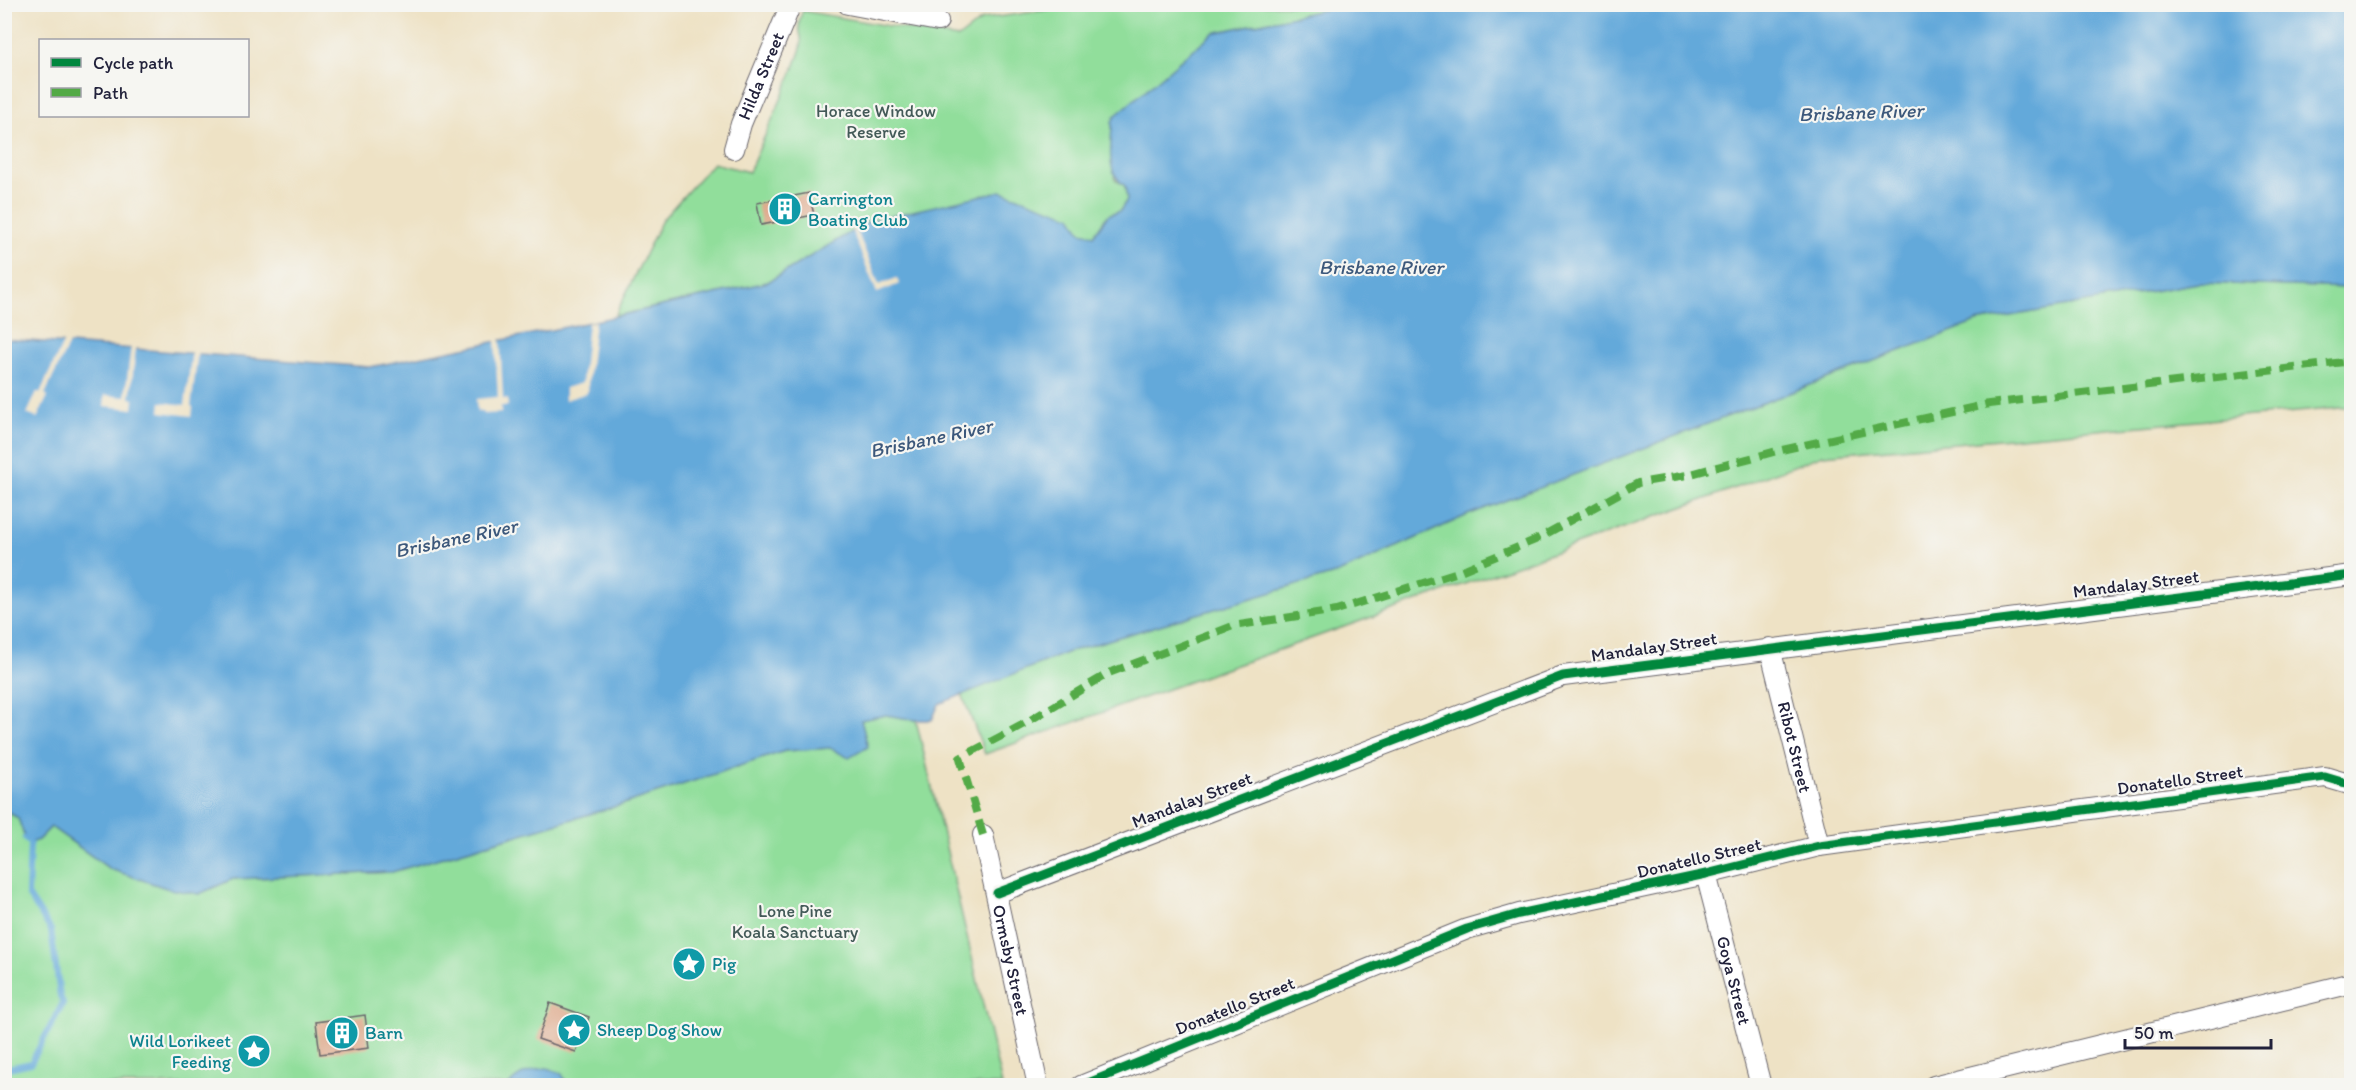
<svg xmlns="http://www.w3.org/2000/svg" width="2356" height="1090" viewBox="0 0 2356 1090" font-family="Itim,sans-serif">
<rect width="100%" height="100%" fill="#f6f6f2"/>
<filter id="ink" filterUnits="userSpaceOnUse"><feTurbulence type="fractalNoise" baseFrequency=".0167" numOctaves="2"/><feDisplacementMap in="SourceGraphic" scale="12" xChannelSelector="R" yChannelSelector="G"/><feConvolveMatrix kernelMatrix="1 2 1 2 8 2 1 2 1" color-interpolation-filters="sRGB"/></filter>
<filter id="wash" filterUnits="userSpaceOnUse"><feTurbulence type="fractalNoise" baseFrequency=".008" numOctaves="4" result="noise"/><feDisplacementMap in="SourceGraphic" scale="24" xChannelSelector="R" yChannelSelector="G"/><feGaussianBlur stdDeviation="1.35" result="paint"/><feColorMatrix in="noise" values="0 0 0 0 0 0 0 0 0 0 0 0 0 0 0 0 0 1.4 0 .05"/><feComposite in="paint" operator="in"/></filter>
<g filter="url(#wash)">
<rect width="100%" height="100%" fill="#eee2c5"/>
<!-- green -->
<g fill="#91de9b" stroke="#5a806b" stroke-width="1.5">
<path d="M 1083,5 L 1347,5 L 1213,33 L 1112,122 L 1115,179 L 1125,186 L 1127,200 L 1120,211 L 1108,215 L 1094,236 L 1081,232 L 869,221 L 768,282 L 615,316 L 662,220 L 713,163 L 749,172 C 766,132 786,92 800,51 C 806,36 793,30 803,11 L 958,38 L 983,19 Z"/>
<polygon points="2198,283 2351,288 2351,407 1823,455 1708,498 985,754 962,694 1071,651 1338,573 1470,514 1976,322"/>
<polygon points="886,715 916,720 1002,1085 5,1085 4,810 18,818 25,838 38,840 51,827 110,869 199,894 233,879 392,872 617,806 785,751 830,748 861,720"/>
</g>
<!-- water -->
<g fill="#64a9da" stroke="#43668a" stroke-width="1.5">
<path d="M 1347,5 L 2351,5 L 2351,288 L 2198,283 L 1976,322 L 1470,514 L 1338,573 L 1071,651 L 939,704 L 932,720 L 916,720 L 886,715 L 861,720 L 868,747 L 849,758 L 830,748 L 785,751 L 617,806 L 392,872 L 233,879 L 199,894 L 169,889 L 110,869 L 51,827 L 38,840 L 30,843 L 25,838 L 18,818 L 5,810 L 4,339 L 370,367 L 595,321 L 768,282 L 869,221 L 1001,191 L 1071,216 L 1081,232 L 1094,235 L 1108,215 L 1120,211 L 1127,200 L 1125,186 C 1104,171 1112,146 1112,122 L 1115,116 L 1213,33 Z"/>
<path d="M 547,1068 L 562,1074 L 567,1085 L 509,1085 C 518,1073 533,1070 547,1068 Z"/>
</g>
<!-- pier -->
<g fill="#eee2c5">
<polygon points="855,226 879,285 897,278 899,284 877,293 851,228"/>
<polygon points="595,321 587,393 565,400 565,388 582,383 588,323"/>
<polygon points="500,338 503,399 507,399 508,406 501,406 501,413 484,414 483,411 477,412 476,399 498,397 495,339"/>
<polygon points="64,341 70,341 45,394 48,396 37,418 27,414 37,392 40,393"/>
<polygon points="131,347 136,347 130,398 134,399 133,409 104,406 105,395 125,397"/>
<polygon points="192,351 198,351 191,406 193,407 192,416 160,412 161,402 185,405"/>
</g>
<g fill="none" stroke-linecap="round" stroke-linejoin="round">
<!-- stream -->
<polyline stroke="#64a9da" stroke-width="6" points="4,1069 31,1063 63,1003 60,996 51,930 28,895 30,843 25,838"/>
</g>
<g id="blocks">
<!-- building -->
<g fill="#dda687">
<polygon points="809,193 814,215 761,225 757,203"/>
<polygon points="550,1003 589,1017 576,1052 538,1039"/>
<polygon points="365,1015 369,1048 320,1054 316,1022"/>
</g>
</g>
</g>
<g filter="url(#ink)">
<use href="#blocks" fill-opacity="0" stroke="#69656b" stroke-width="1.5"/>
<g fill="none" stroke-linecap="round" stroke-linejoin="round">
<!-- street casing -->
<g stroke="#69656b" stroke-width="22">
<g id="street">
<polyline points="848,4 938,21"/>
<path id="s1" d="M 734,149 L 741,124 L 791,4"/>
<path id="s2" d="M 1770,648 L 1819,846"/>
<path id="s3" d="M 983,835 L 1038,1086"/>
<path id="s4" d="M 1706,874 L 1761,1086"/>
<polyline points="997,893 1563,676 2352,575"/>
<polyline points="1081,1086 1467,929 1519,914 1706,874 1819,846 2325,777 2352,785"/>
<polyline points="1934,1086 2352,983"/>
</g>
</g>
<!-- street -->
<use href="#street" stroke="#fff" stroke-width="20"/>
<!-- quiet -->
<polyline stroke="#53aa46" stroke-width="8" stroke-dasharray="15 8" stroke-linecap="butt" points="983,835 960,758 1022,725 1109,673 1233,626 1337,610 1458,572 1535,540 1638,483 1687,475 1777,451 1989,404 2352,361"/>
<!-- cycleway casing -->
<g stroke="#f6f6f2" stroke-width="13">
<g id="cycleway">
<polyline points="997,893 1563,676 2352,575"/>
<polyline points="1081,1086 1467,929 1519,914 1706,874 1819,846 2325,777 2352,785"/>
</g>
</g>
<!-- cycleway -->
<use href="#cycleway" stroke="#00873e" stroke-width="9"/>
</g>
</g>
<!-- icons -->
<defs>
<g id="building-disc" transform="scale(1.725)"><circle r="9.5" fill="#0f9aa8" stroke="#f6f6f2"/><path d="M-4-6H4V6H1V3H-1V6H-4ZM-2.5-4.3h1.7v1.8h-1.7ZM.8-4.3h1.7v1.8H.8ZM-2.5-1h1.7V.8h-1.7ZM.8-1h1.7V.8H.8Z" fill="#fff"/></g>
<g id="sight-disc" transform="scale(1.725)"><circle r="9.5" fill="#0f9aa8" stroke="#f6f6f2"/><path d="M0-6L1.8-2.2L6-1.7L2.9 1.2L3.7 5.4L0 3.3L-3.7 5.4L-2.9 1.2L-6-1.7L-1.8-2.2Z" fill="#fff"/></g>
</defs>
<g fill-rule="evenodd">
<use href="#building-disc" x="785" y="209"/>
<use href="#sight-disc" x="689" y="964"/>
<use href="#sight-disc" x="574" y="1030"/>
<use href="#building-disc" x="342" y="1033"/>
<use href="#sight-disc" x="254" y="1051"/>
</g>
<g text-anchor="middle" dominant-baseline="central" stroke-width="4.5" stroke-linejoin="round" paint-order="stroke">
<!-- street labels -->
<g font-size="18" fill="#22223b" stroke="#f6f6f2">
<text stroke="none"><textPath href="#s1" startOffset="78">Hilda Street</textPath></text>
<text transform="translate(2136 584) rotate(-7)">Mandalay Street</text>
<text transform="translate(1654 647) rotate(-8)">Mandalay Street</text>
<text stroke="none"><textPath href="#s2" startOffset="102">Ribot Street</textPath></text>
<text transform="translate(2180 780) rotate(-8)">Donatello Street</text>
<text transform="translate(1192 800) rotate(-21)">Mandalay Street</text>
<text transform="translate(1699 858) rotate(-13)">Donatello Street</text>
<text stroke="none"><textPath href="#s3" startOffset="128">Ormsby Street</textPath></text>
<text stroke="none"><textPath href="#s4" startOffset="110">Goya Street</textPath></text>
<text transform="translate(1235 1006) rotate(-22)">Donatello Street</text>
</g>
<!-- park labels -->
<g font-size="18" fill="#435a58" stroke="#f6f6f2">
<text x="876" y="111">Horace Window<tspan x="876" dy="21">Reserve</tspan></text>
<text x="795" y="911">Lone Pine<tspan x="795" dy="21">Koala Sanctuary</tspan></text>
</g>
<!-- culture labels -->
<g font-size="18" fill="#0d838f" stroke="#f6f6f2" text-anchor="start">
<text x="808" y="199">Carrington<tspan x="808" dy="21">Boating Club</tspan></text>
<text x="712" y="964">Pig</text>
<text x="597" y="1030">Sheep Dog Show</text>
<text x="365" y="1033">Barn</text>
<text x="231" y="1041" text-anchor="end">Wild Lorikeet<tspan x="231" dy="21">Feeding</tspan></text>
</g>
<!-- water labels -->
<g font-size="20" font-style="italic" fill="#3c587b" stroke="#f6f6f2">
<text transform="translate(1861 112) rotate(-2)">Brisbane River</text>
<text x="1381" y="267">Brisbane River</text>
<text transform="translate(931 438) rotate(-12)">Brisbane River</text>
<text transform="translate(456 538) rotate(-12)">Brisbane River</text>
</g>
</g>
<!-- margin -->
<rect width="2356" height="1090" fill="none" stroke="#f6f6f2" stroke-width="24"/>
<!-- legend -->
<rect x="39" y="39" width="210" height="78" fill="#f6f6f2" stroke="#a1a1a9" stroke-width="1.5"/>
<rect x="51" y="58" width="30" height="9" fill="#00873e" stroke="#a1a1a9" stroke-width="1.5"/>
<text x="93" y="69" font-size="18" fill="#22223b">Cycle path</text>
<rect x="51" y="88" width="30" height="9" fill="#53aa46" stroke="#a1a1a9" stroke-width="1.5"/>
<text x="93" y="99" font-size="18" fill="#22223b">Path</text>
<!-- scale -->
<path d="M2125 1039v9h146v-9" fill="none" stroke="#22223b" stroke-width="3"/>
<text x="2134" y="1039" font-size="18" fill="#22223b" stroke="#f6f6f2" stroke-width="4.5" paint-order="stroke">50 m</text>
</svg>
